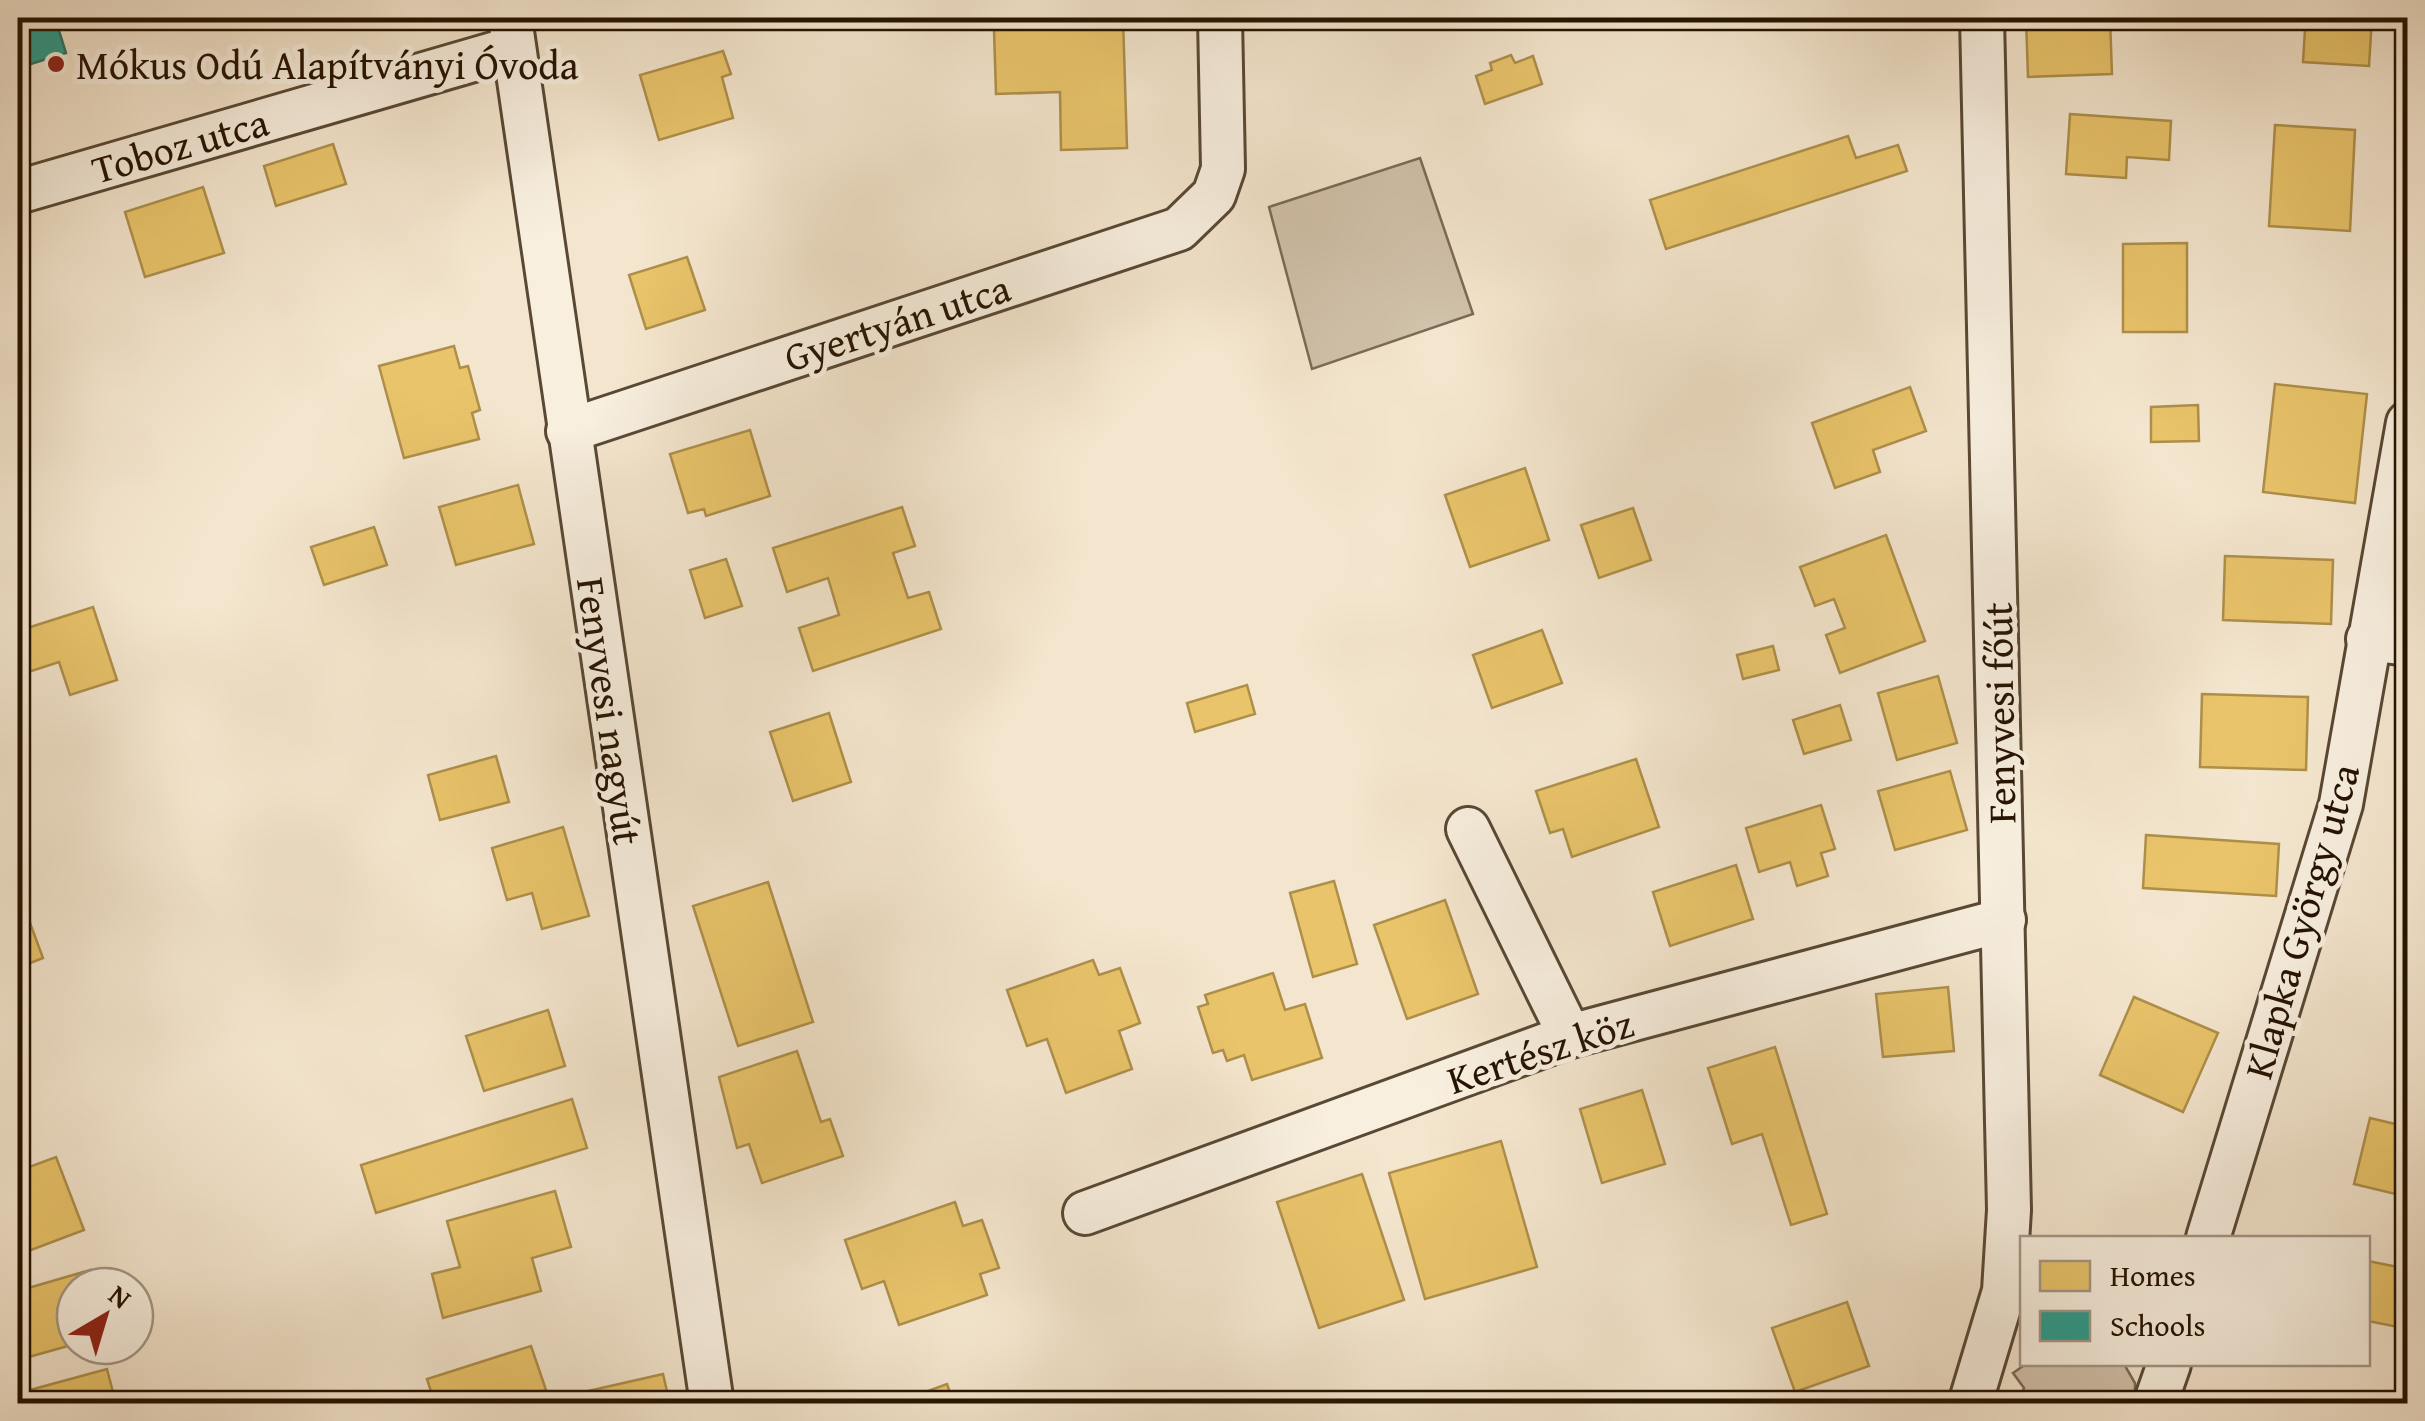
<svg xmlns="http://www.w3.org/2000/svg" width="2425" height="1421" viewBox="0 0 2425 1421" font-family="'Gentium Book Plus',serif">
<rect width="100%" height="100%" fill="#f4e6ce"/>
<filter id="stains"><feTurbulence type="fractalNoise" baseFrequency=".002" numOctaves="4"/><feColorMatrix values="0 0 0 0 .2 0 0 0 0 .09 0 0 0 0 .02 0 0 0 .5 -.17"/></filter>
<radialGradient id="worn" r=".72"><stop offset=".6" stop-color="#630" stop-opacity="0"/><stop offset="1" stop-color="#630" stop-opacity=".3"/></radialGradient>
<!-- green -->
<g fill="#d1c2ab" stroke="#7b6a56" stroke-width="2.5">
<polygon points="1420,158 1473,314 1312,369 1269,207"/>
<polygon points="2026,1364 2124,1364 2135,1383 2135,1403 2018,1403 2024,1388 2013,1373"/>
</g>
<!-- homes -->
<g fill="#e9c46a" stroke="#ae8f4a" stroke-width="2.5">
<polygon points="1041,18 1123,18 1127,148 1061,150 1060,92 996,94 994,30 1042,28"/>
<polygon points="2026,18 2110,18 2112,74 2028,77"/>
<polygon points="2233,18 2372,18 2369,66 2303,62 2305,29 2233,24"/>
<polygon points="723,51 731,74 722,77 733,118 659,140 640,75"/>
<polygon points="1511,55 1515,63 1533,56 1542,84 1485,104 1476,76 1492,70 1490,63"/>
<polygon points="2070,114 2171,121 2169,160 2127,157 2126,178 2066,174"/>
<polygon points="2275,125 2355,130 2350,231 2269,226"/>
<polygon points="1848,136 1856,158 1898,145 1907,171 1666,249 1650,200"/>
<polygon points="333,144 346,184 276,206 264,166"/>
<polygon points="203,187 224,253 145,277 125,212"/>
<polygon points="2187,243 2187,332 2123,332 2123,244"/>
<polygon points="687,257 705,310 646,329 629,275"/>
<polygon points="454,346 460,368 468,366 480,410 472,413 479,439 404,458 379,366"/>
<polygon points="2275,384 2367,394 2355,503 2263,492"/>
<polygon points="1910,387 1926,431 1873,450 1880,472 1835,488 1812,423"/>
<polygon points="2198,405 2199,441 2151,442 2151,407"/>
<polygon points="750,430 770,496 706,516 704,509 688,513 670,454"/>
<polygon points="1525,468 1549,540 1470,567 1445,495"/>
<polygon points="518,485 534,544 456,565 439,507"/>
<polygon points="902,507 915,546 893,553 908,598 929,592 941,629 813,671 799,628 839,615 828,578 787,592 773,548"/>
<polygon points="1633,508 1651,560 1599,578 1581,525"/>
<polygon points="374,527 387,565 324,585 311,547"/>
<polygon points="1886,535 1925,641 1840,673 1826,635 1845,628 1834,599 1815,606 1800,567"/>
<polygon points="2225,556 2333,560 2331,624 2223,620"/>
<polygon points="726,559 742,606 705,618 690,570"/>
<polygon points="93,607 117,680 70,695 59,662 19,675 18,631"/>
<polygon points="1542,630 1562,683 1492,708 1473,655"/>
<polygon points="1773,646 1779,670 1743,679 1737,655"/>
<polygon points="1938,676 1957,743 1897,760 1878,693"/>
<polygon points="1247,685 1255,714 1195,732 1187,703"/>
<polygon points="2202,694 2308,697 2306,770 2200,767"/>
<polygon points="1840,705 1851,740 1804,754 1793,720"/>
<polygon points="829,713 851,782 793,801 770,732"/>
<polygon points="496,756 509,802 440,820 428,775"/>
<polygon points="1636,759 1659,827 1572,857 1563,829 1550,833 1536,791"/>
<polygon points="1950,771 1967,830 1895,850 1878,791"/>
<polygon points="1821,805 1835,849 1821,853 1828,876 1797,886 1790,862 1759,872 1746,828"/>
<polygon points="563,827 589,916 542,929 532,893 507,900 492,848"/>
<polygon points="2146,835 2279,844 2276,896 2143,888"/>
<polygon points="1736,865 1753,919 1670,946 1653,892"/>
<polygon points="1334,881 1357,964 1313,977 1290,893"/>
<polygon points="768,882 813,1022 738,1046 693,906"/>
<polygon points="1445,900 1478,994 1407,1019 1374,925"/>
<polygon points="23,904 43,958 18,968 18,906"/>
<polygon points="1093,960 1099,975 1120,968 1140,1023 1119,1031 1132,1069 1066,1093 1047,1039 1027,1046 1007,990"/>
<polygon points="1273,973 1285,1010 1305,1004 1322,1058 1252,1080 1244,1055 1227,1061 1223,1050 1213,1053 1198,1007 1208,1004 1205,995"/>
<polygon points="1948,987 1954,1051 1883,1057 1876,994"/>
<polygon points="2134,997 2218,1033 2183,1112 2100,1075"/>
<polygon points="548,1010 565,1066 484,1091 466,1036"/>
<polygon points="1775,1047 1827,1214 1791,1225 1762,1134 1732,1144 1708,1068"/>
<polygon points="797,1051 821,1122 830,1119 843,1156 762,1183 749,1144 737,1148 719,1077"/>
<polygon points="1642,1090 1665,1164 1602,1183 1580,1109"/>
<polygon points="572,1099 587,1148 376,1213 361,1165"/>
<polygon points="2370,1118 2408,1127 2408,1197 2354,1184"/>
<polygon points="1501,1141 1537,1267 1425,1299 1389,1173"/>
<polygon points="56,1157 84,1230 18,1255 18,1171"/>
<polygon points="1362,1174 1404,1300 1319,1328 1277,1202"/>
<polygon points="555,1191 571,1247 532,1258 541,1291 443,1318 432,1274 460,1267 447,1221"/>
<polygon points="955,1202 963,1226 982,1220 999,1268 980,1274 987,1295 899,1325 884,1281 862,1289 845,1240"/>
<polygon points="2368,1261 2408,1269 2408,1329 2368,1321"/>
<polygon points="90,1270 94,1286 75,1286 75,1344 18,1360 18,1291"/>
<polygon points="1847,1302 1869,1366 1795,1392 1772,1328"/>
<polygon points="531,1346 546,1390 504,1404 435,1404 427,1379"/>
<polygon points="107,1369 116,1404 22,1404 19,1393"/>
<polygon points="663,1374 670,1404 577,1404 575,1394"/>
<polygon points="947,1384 954,1404 892,1404"/>
</g>
<!-- schools -->
<polygon fill="#2a9d8f" stroke="#287464" stroke-width="2.5" points="18,18 55,18 66,53 18,68"/>
<g fill="none" stroke-linecap="round" stroke-linejoin="round">
<!-- minor casing -->
<g stroke="#594834" stroke-width="48">
<g id="minor">
<polyline points="510,18 712,1404"/>
<polyline points="18,192 514,48"/>
<polyline points="568,431 1179,229 1214,195 1223,169 1220,18"/>
<polyline points="2368,639 2408,644"/>
<polyline points="1468,829 1570,1036"/>
<polyline points="1085,1213 1570,1036 2004,920"/>
<polyline points="2208,1238 2341,804 2408,423"/>
<polyline points="1970,1404 2004,1291 2009,1210 1982,18"/>
<polyline points="2155,1404 2169,1364"/>
</g>
</g>
<!-- minor -->
<use href="#minor" stroke="#f8efdf" stroke-width="42"/>
</g>
<!-- markers -->
<circle fill="#8f2418" stroke="#f8efdf" stroke-width="4" cx="56" cy="64" r="10"/>
<g text-anchor="middle" dominant-baseline="central" stroke-width="10" stroke-linejoin="round" paint-order="stroke">
<!-- poi labels -->
<g font-size="40" fill="#251300" stroke="#f8efdf" text-anchor="start">
<text x="76" y="64">Mókus Odú Alapítványi Óvoda</text>
</g>
<!-- street labels -->
<g font-size="40" fill="#251300" stroke="#f8efdf">
<text transform="translate(180 145) rotate(-16)">Toboz utca</text>
<text transform="translate(897 322) rotate(-18)">Gyertyán utca</text>
<text transform="translate(610 711) rotate(82)">Fenyvesi nagyút</text>
<text transform="translate(1999 713) rotate(-91)">Fenyvesi főút</text>
<text transform="translate(2301 921) rotate(-74)">Klapka György utca</text>
<text transform="translate(1540 1051) rotate(-18)">Kertész köz</text>
</g>
</g>
<!-- margin -->
<rect width="2425" height="1421" fill="none" stroke="#f4e6ce" stroke-width="60"/>
<rect x="20" y="20" width="2385" height="1381" fill="none" stroke="#251300" stroke-width="5"/>
<rect x="30" y="30" width="2365" height="1361" fill="none" stroke="#251300" stroke-width="2.5"/>
<!-- legend -->
<rect x="2020" y="1236" width="350" height="130" fill="#f8efdf" stroke="#a49786" stroke-width="2.5"/>
<rect x="2040" y="1261" width="50" height="30" fill="#e9c46a" stroke="#a49786" stroke-width="2.5"/>
<text x="2110" y="1286" font-size="30" fill="#251300">Homes</text>
<rect x="2040" y="1311" width="50" height="30" fill="#2a9d8f" stroke="#a49786" stroke-width="2.5"/>
<text x="2110" y="1336" font-size="30" fill="#251300">Schools</text>
<!-- north arrow -->
<g transform="translate(105 1316) rotate(38)"><circle r="48" fill="#f8efdf" stroke="#a49786" stroke-width="2.5"/>
<path d="M0-8L18 38L0 25L-18 38Z" fill="#8f2418"/>
<text y="-15" font-size="28" font-weight="bold" text-anchor="middle" fill="#251300">N</text>
</g>
<rect width="100%" height="100%" filter="url(#stains)"/>
<rect width="100%" height="100%" fill="url(#worn)"/>
</svg>
